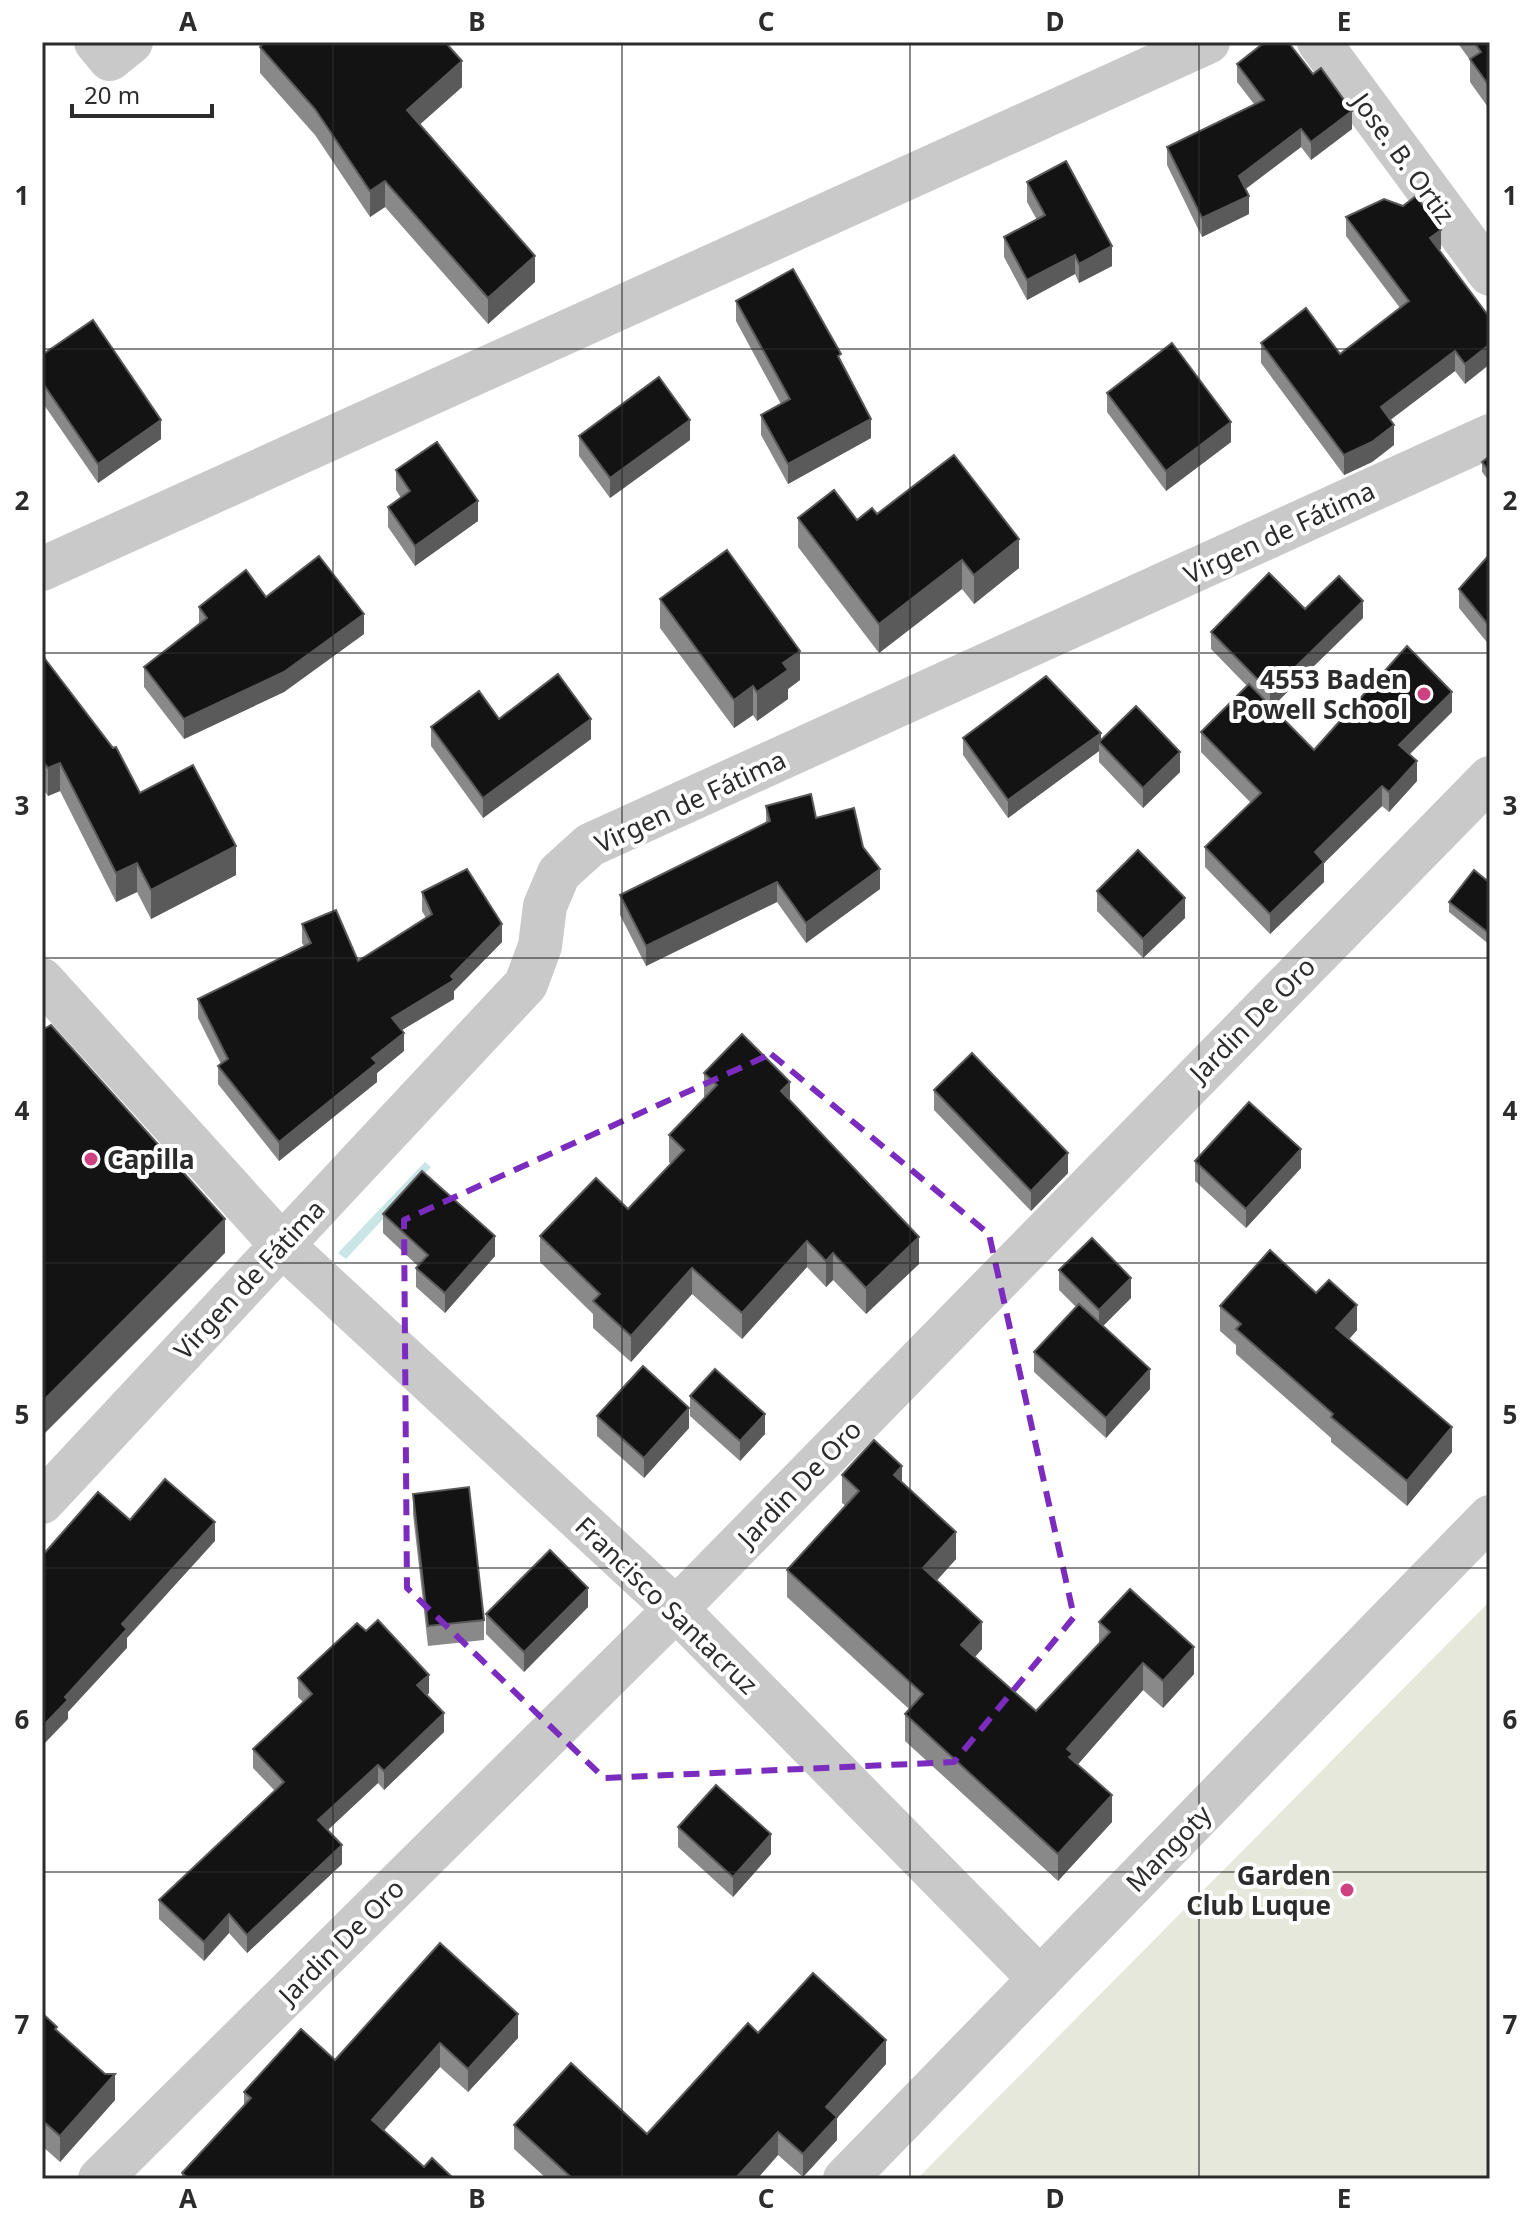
<svg xmlns="http://www.w3.org/2000/svg" width="1532" height="2221" viewBox="0 0 1532 2221" font-family="'Noto Sans',sans-serif">
<rect width="100%" height="100%" fill="#fff"/>
<!-- green -->
<polygon fill="#e6e8db" points="1490,1601 1490,2179 917,2179"/>
<!-- water -->
<polygon fill="#c9e5e6" points="425,1162 431,1167 346,1259 338,1253"/>
<g fill="none" stroke-linecap="round" stroke-linejoin="round">
<!-- minor -->
<g stroke="#c9c9c9" stroke-width="44">
<polyline points="96,42 110,59 131,42"/>
<polyline points="1319,42 1490,274"/>
<polyline points="42,569 1208,42"/>
<polyline points="42,980 281,1244 676,1609 1040,1979"/>
<polyline points="42,1502 526,984 540,946 545,906 559,873 590,845 1490,436"/>
<polyline points="845,2179 1490,1517"/>
</g>
<!-- tertiary -->
<polyline stroke="#c9c9c9" stroke-width="44" points="100,2179 676,1609 1490,778"/>
</g>
<!-- wall -->
<g fill="#898989">
<polygon points="265,42 450,42 447,44 462,87 420,124 535,282 488,324 385,207 370,217 315,135 260,73 260,47"/>
<polygon points="1457,42 1490,42 1490,110 1470,82 1470,60"/>
<polygon points="1237,64 1352,129 1311,160 1301,147 1245,189 1249,214 1202,237 1167,165 1167,147 1254,104 1237,82"/>
<polygon points="1027,182 1112,266 1079,283 1075,274 1027,300 1004,257 1004,237 1037,220 1027,202"/>
<polygon points="1346,217 1441,249 1439,250 1490,318 1465,384 1455,371 1390,420 1394,445 1372,462 1344,475 1261,363 1261,343 1340,354 1400,308 1346,236"/>
<polygon points="736,301 841,363 871,438 788,484 761,435 761,415 781,404 736,321"/>
<polygon points="42,355 161,439 98,483 42,402"/>
<polygon points="1107,393 1231,442 1166,491 1107,412"/>
<polygon points="579,436 690,440 610,498 579,456"/>
<polygon points="1490,456 1490,482 1482,472 1482,462"/>
<polygon points="396,470 478,521 415,566 388,527 388,507 401,498 396,490"/>
<polygon points="877,514 1019,568 974,604 962,589 879,653 798,547 798,518 857,520"/>
<polygon points="1490,554 1490,646 1459,608 1459,589"/>
<polygon points="266,597 364,634 284,692 184,739 144,687 144,667 199,624 199,607"/>
<polygon points="660,599 800,680 788,689 788,699 757,721 753,715 734,728 660,628"/>
<polygon points="1305,609 1363,618 1272,707 1314,750 1452,712 1409,754 1417,781 1389,812 1382,806 1324,863 1324,882 1270,934 1205,867 1205,847 1251,803 1201,752 1201,732 1247,686 1211,649 1211,632"/>
<polygon points="42,655 140,793 236,875 151,919 137,892 116,902 60,791 48,796 42,788"/>
<polygon points="499,719 591,739 483,818 431,746 431,727"/>
<polygon points="963,738 1101,741 1180,772 1143,808 1099,762 1099,751 1008,818 963,755"/>
<polygon points="766,806 816,818 863,847 880,889 806,943 777,902 646,966 620,915 620,895 766,823"/>
<polygon points="1490,883 1490,945 1449,912 1449,902"/>
<polygon points="1097,891 1185,918 1143,958 1097,911"/>
<polygon points="422,892 502,942 454,991 454,999 402,1030 404,1051 377,1073 377,1082 279,1161 218,1084 218,1066 221,1064 198,1018 198,999 304,946 302,943 302,924 358,961 426,918 422,911"/>
<polygon points="704,1073 790,1101 919,1264 866,1314 833,1280 826,1287 807,1267 742,1339 692,1294 631,1362 593,1328 593,1314 540,1262 540,1236 628,1209 671,1164 669,1162 669,1135 704,1098"/>
<polygon points="934,1090 1068,1173 1031,1211 934,1110"/>
<polygon points="1195,1161 1301,1168 1246,1228 1195,1181"/>
<polygon points="383,1214 495,1256 445,1313 416,1287 416,1268 418,1266 383,1233"/>
<polygon points="1059,1270 1131,1298 1103,1326 1150,1389 1106,1438 1034,1372 1034,1352 1076,1307 1059,1290"/>
<polygon points="1220,1306 1357,1330 1349,1339 1452,1452 1407,1506 1331,1442 1331,1438 1236,1354 1236,1345 1220,1331"/>
<polygon points="690,1396 765,1434 740,1461 690,1416"/>
<polygon points="597,1416 689,1428 644,1478 597,1436"/>
<polygon points="842,1475 902,1482 956,1559 936,1581 982,1649 975,1657 1036,1711 1099,1645 1099,1622 1194,1674 1163,1708 1143,1690 1078,1764 1112,1822 1058,1881 905,1741 905,1714 909,1709 787,1597 787,1570 846,1506 842,1503"/>
<polygon points="413,1494 484,1620 484,1640 428,1646 413,1514"/>
<polygon points="588,1607 524,1672 486,1634 486,1614"/>
<polygon points="298,1678 429,1693 427,1695 444,1732 384,1790 378,1783 328,1830 342,1864 247,1953 229,1933 204,1961 159,1919 159,1900 275,1791 253,1768 253,1749 303,1702 298,1697"/>
<polygon points="678,1827 771,1854 733,1897 678,1847"/>
<polygon points="440,1943 518,2038 468,2092 440,2067 383,2131 424,2167 454,2179 182,2179 182,2173 244,2106 244,2092 335,2060"/>
<polygon points="42,2013 115,2100 60,2162 42,2146"/>
<polygon points="758,2033 886,2064 837,2118 837,2140 803,2177 778,2155 757,2179 547,2179 514,2149 514,2125 647,2134"/>
</g>
<!-- shaded-wall -->
<g fill="#5a5a5a">
<polygon points="462,61 462,87 407,136 407,110"/>
<polygon points="1352,111 1352,129 1311,160 1311,142"/>
<polygon points="1301,129 1301,147 1239,194 1239,176"/>
<polygon points="385,181 385,207 370,217 370,191"/>
<polygon points="1249,196 1249,214 1202,237 1202,218"/>
<polygon points="1441,230 1441,249 1430,258 1430,238"/>
<polygon points="1112,246 1112,266 1079,283 1079,264"/>
<polygon points="1075,255 1075,274 1027,300 1027,280"/>
<polygon points="535,256 535,282 488,324 488,298"/>
<polygon points="1490,344 1490,364 1465,384 1465,364"/>
<polygon points="1455,351 1455,371 1381,427 1381,407"/>
<polygon points="871,419 871,438 788,484 788,464"/>
<polygon points="161,420 161,439 98,483 98,464"/>
<polygon points="690,420 690,440 610,498 610,478"/>
<polygon points="1231,422 1231,442 1166,491 1166,471"/>
<polygon points="1394,425 1394,445 1372,462 1344,475 1344,455"/>
<polygon points="478,501 478,521 415,566 415,546"/>
<polygon points="1019,539 1019,568 974,604 974,575"/>
<polygon points="962,560 962,589 879,653 879,624"/>
<polygon points="1363,601 1363,618 1270,709 1270,692"/>
<polygon points="364,614 364,634 284,692 184,739 184,719"/>
<polygon points="800,651 800,680 788,689 788,699 757,721 757,692 783,663"/>
<polygon points="753,686 753,715 734,728 734,700"/>
<polygon points="1452,692 1452,712 1399,765 1399,745"/>
<polygon points="591,719 591,739 483,818 483,798"/>
<polygon points="1101,733 1101,744 1099,742 1099,751 1008,818 1008,800"/>
<polygon points="1180,752 1180,772 1143,808 1143,788"/>
<polygon points="1417,761 1417,781 1389,812 1389,792"/>
<polygon points="60,763 60,791 48,796 48,768"/>
<polygon points="1382,786 1382,806 1324,863 1324,882 1270,934 1270,914 1315,852"/>
<polygon points="236,846 236,875 151,919 151,890"/>
<polygon points="137,863 137,892 116,902 116,873"/>
<polygon points="880,869 880,889 806,943 806,923"/>
<polygon points="777,882 777,902 646,966 646,946"/>
<polygon points="1185,898 1185,918 1143,958 1143,939"/>
<polygon points="502,924 502,942 454,991 454,999 392,1036 392,1018 451,976"/>
<polygon points="404,1033 404,1051 377,1073 377,1082 279,1161 279,1142 372,1058"/>
<polygon points="790,1082 790,1109 781,1091"/>
<polygon points="1301,1149 1301,1168 1246,1228 1246,1209"/>
<polygon points="1068,1153 1068,1173 1031,1211 1031,1191"/>
<polygon points="225,1219 225,1253 42,1436 42,1402"/>
<polygon points="495,1236 495,1256 445,1313 445,1293"/>
<polygon points="919,1237 919,1264 866,1314 866,1288"/>
<polygon points="807,1241 807,1267 742,1339 742,1313"/>
<polygon points="833,1253 833,1280 826,1287 826,1261"/>
<polygon points="692,1268 692,1294 631,1362 631,1336"/>
<polygon points="1131,1278 1131,1298 1099,1330 1099,1310"/>
<polygon points="1357,1305 1357,1330 1336,1354 1336,1328"/>
<polygon points="1150,1369 1150,1389 1106,1438 1106,1418"/>
<polygon points="689,1408 689,1428 644,1478 644,1458"/>
<polygon points="765,1414 765,1434 740,1461 740,1441"/>
<polygon points="1452,1427 1452,1452 1407,1506 1407,1481"/>
<polygon points="902,1466 902,1494 894,1475"/>
<polygon points="215,1522 215,1541 127,1638 127,1648 68,1712 68,1719 42,1746 42,1727 122,1624"/>
<polygon points="956,1532 956,1559 923,1596 923,1568"/>
<polygon points="588,1588 588,1607 524,1672 524,1652"/>
<polygon points="982,1622 982,1649 961,1672 961,1645"/>
<polygon points="1194,1647 1194,1674 1163,1708 1163,1681"/>
<polygon points="1143,1663 1143,1690 1073,1770 1067,1749"/>
<polygon points="429,1675 429,1693 417,1704 417,1685"/>
<polygon points="444,1713 444,1732 384,1790 384,1771"/>
<polygon points="378,1765 378,1783 318,1839 318,1820"/>
<polygon points="1112,1795 1112,1822 1058,1881 1058,1854"/>
<polygon points="771,1834 771,1854 733,1897 733,1877"/>
<polygon points="342,1845 342,1864 247,1953 247,1935"/>
<polygon points="229,1914 229,1933 204,1961 204,1942"/>
<polygon points="518,2014 518,2038 468,2092 468,2069"/>
<polygon points="886,2040 886,2064 837,2118 837,2140 803,2177 803,2154 826,2107"/>
<polygon points="440,2043 440,2067 372,2144 372,2120"/>
<polygon points="115,2074 115,2100 60,2162 60,2136"/>
<polygon points="778,2132 778,2155 757,2179 735,2179"/>
</g>
<!-- building -->
<g fill="#131313" stroke="#5a5a5a" stroke-width="2">
<polygon points="265,42 445,42 462,61 407,110 535,256 488,298 385,181 370,191 315,109 260,47"/>
<polygon points="1265,42 1288,42 1313,74 1321,68 1352,111 1311,142 1301,129 1239,176 1249,196 1202,218 1167,147 1264,100 1237,64"/>
<polygon points="1474,42 1490,42 1490,87 1470,59 1481,52"/>
<polygon points="1066,161 1112,246 1079,264 1075,255 1027,280 1004,237 1045,215 1027,182"/>
<polygon points="1416,196 1441,230 1430,238 1490,318 1490,344 1465,364 1455,351 1381,407 1394,425 1372,442 1344,455 1261,343 1306,308 1340,354 1409,301 1346,217 1384,199 1403,206"/>
<polygon points="793,269 841,354 838,356 871,419 788,464 761,415 790,399 736,301"/>
<polygon points="93,320 161,420 98,464 42,382 42,355"/>
<polygon points="1172,343 1231,422 1166,471 1107,393"/>
<polygon points="659,377 690,420 610,478 579,436"/>
<polygon points="437,442 478,501 415,546 388,507 410,491 396,470"/>
<polygon points="954,455 1019,539 974,575 962,560 879,624 798,518 834,490 857,520 872,508 877,514"/>
<polygon points="1490,456 1490,472 1482,462"/>
<polygon points="727,550 800,651 783,663 788,670 757,692 753,686 734,700 660,599"/>
<polygon points="1490,554 1490,627 1459,589"/>
<polygon points="319,556 364,614 284,672 184,719 144,667 207,618 199,607 246,570 266,597"/>
<polygon points="1269,573 1305,609 1339,576 1363,601 1270,692 1211,632"/>
<polygon points="1407,646 1452,692 1399,745 1417,761 1389,792 1382,786 1315,852 1324,862 1270,914 1205,847 1261,793 1201,732 1249,684 1314,750"/>
<polygon points="42,655 113,748 116,747 140,793 193,765 236,846 151,890 137,863 116,873 60,763 48,768 42,760"/>
<polygon points="558,674 591,719 483,798 431,727 479,691 499,719"/>
<polygon points="1046,676 1101,733 1008,800 963,738"/>
<polygon points="1136,706 1180,752 1143,788 1099,742"/>
<polygon points="811,794 816,818 854,808 863,847 880,869 806,923 777,882 646,946 620,895 770,821 766,806"/>
<polygon points="1138,850 1185,898 1143,939 1097,891"/>
<polygon points="467,869 502,924 451,976 454,980 392,1018 404,1033 372,1058 377,1063 279,1142 218,1066 228,1059 198,999 311,943 302,924 336,910 358,961 432,914 422,892"/>
<polygon points="1474,870 1490,883 1490,934 1449,902"/>
<polygon points="51,1025 225,1219 42,1402 42,1030"/>
<polygon points="742,1034 790,1082 781,1091 919,1237 866,1288 833,1253 826,1261 807,1241 742,1313 692,1268 631,1336 593,1301 600,1294 540,1236 596,1178 628,1209 684,1150 669,1135 717,1085 704,1073"/>
<polygon points="972,1053 1068,1153 1031,1191 934,1090"/>
<polygon points="1249,1102 1301,1149 1246,1209 1195,1161"/>
<polygon points="422,1171 495,1236 445,1293 416,1268 428,1255 383,1214"/>
<polygon points="1092,1238 1131,1278 1099,1310 1059,1270"/>
<polygon points="1270,1250 1316,1293 1329,1280 1357,1305 1336,1328 1452,1427 1407,1481 1331,1417 1333,1414 1236,1329 1241,1324 1220,1306"/>
<polygon points="1079,1304 1150,1369 1106,1418 1034,1352"/>
<polygon points="643,1366 689,1408 644,1458 597,1416"/>
<polygon points="715,1369 765,1414 740,1441 690,1396"/>
<polygon points="874,1440 902,1466 894,1475 956,1532 923,1568 982,1622 961,1645 1036,1711 1110,1632 1099,1622 1130,1589 1194,1647 1163,1681 1143,1663 1067,1749 1073,1754 1069,1757 1112,1795 1058,1854 905,1714 923,1694 787,1570 859,1491 842,1475"/>
<polygon points="165,1479 215,1522 122,1624 127,1629 65,1697 68,1700 42,1727 42,1556 98,1492 130,1520"/>
<polygon points="469,1487 484,1620 428,1626 413,1494"/>
<polygon points="550,1550 588,1588 524,1652 486,1614"/>
<polygon points="378,1620 429,1675 417,1685 444,1713 384,1771 378,1765 318,1820 342,1845 247,1935 229,1914 204,1942 159,1900 284,1782 253,1749 312,1694 298,1678 357,1623 366,1631"/>
<polygon points="716,1785 771,1834 733,1877 678,1827"/>
<polygon points="440,1943 518,2014 468,2069 440,2043 372,2120 424,2167 432,2158 454,2179 189,2179 182,2173 251,2098 244,2092 301,2029 335,2060"/>
<polygon points="813,1973 886,2040 826,2107 837,2117 803,2154 778,2132 735,2179 703,2179 701,2177 699,2179 573,2179 514,2125 571,2063 647,2134 748,2023 758,2033"/>
<polygon points="42,2013 57,2027 55,2029 105,2074 115,2074 60,2136 42,2120 42,2074 43,2074 42,2073"/>
</g>
<!-- marked area -->
<path fill="none" stroke="#7b2cbf" stroke-width="6" stroke-dasharray="16 10" stroke-linejoin="round" d="M 771,1054 L 989,1234 L 1074,1617 L 954,1762 L 604,1778 L 407,1588 L 404,1220 Z"/>
<!-- grid -->
<path fill="none" stroke="#2c2c2c" stroke-width="2" stroke-opacity="0.55" d="M 333,42 L 333,2179M 622,42 L 622,2179M 910,42 L 910,2179M 1199,42 L 1199,2179M 42,349 L 1490,349M 42,653 L 1490,653M 42,958 L 1490,958M 42,1263 L 1490,1263M 42,1568 L 1490,1568M 42,1872 L 1490,1872"/>
<!-- markers -->
<g fill="#ce427f" stroke="#fff" stroke-width="3">
<circle cx="1424" cy="694" r="8"/>
<circle cx="91" cy="1159" r="8"/>
<circle cx="1347" cy="1890" r="8"/>
</g>
<g text-anchor="middle" dominant-baseline="central" stroke-width="8" stroke-linejoin="round" paint-order="stroke">
<!-- street labels -->
<g font-size="26" fill="#2c2c2c" stroke="#fff">
<text transform="translate(1404 158) rotate(54)">Jose. B. Ortiz</text>
<text transform="translate(1279 532) rotate(-25)">Virgen de Fátima</text>
<text transform="translate(690 801) rotate(-25)">Virgen de Fátima</text>
<text transform="translate(1252 1019) rotate(-45)">Jardin De Oro</text>
<text transform="translate(249 1279) rotate(-47)">Virgen de Fátima</text>
<text transform="translate(799 1483) rotate(-46)">Jardin De Oro</text>
<text transform="translate(667 1605) rotate(44)">Francisco Santacruz</text>
<text transform="translate(1168 1848) rotate(-46)">Mangoty</text>
<text transform="translate(341 1941) rotate(-45)">Jardin De Oro</text>
</g>
<!-- poi labels -->
<g font-size="26" font-weight="bold" fill="#2c2c2c" stroke="#fff" text-anchor="end">
<text x="1408" y="679">4553 Baden<tspan x="1408" dy="30">Powell School</tspan></text>
<text x="107" y="1159" text-anchor="start">Capilla</text>
<text x="1331" y="1875">Garden<tspan x="1331" dy="30">Club Luque</tspan></text>
</g>
</g>
<!-- border -->
<rect width="1532" height="2221" fill="none" stroke="#ffffff" stroke-width="88"/>
<!-- scale -->
<path d="M72 104v12h140v-12" fill="none" stroke="#2c2c2c" stroke-width="4"/>
<text x="84" y="104" font-size="24" fill="#2c2c2c" stroke="#ffffff" stroke-width="6" paint-order="stroke">20 m</text>
<rect x="44" y="44" width="1444" height="2133" fill="none" stroke="#2c2c2c" stroke-width="3"/>
<g font-size="26" text-anchor="middle" font-weight="bold" fill="#2c2c2c">
<text x="188" y="31">A</text>
<text x="477" y="31">B</text>
<text x="766" y="31">C</text>
<text x="1055" y="31">D</text>
<text x="1344" y="31">E</text>
<text x="22" y="205">1</text>
<text x="1510" y="205">1</text>
<text x="22" y="510">2</text>
<text x="1510" y="510">2</text>
<text x="22" y="815">3</text>
<text x="1510" y="815">3</text>
<text x="22" y="1120">4</text>
<text x="1510" y="1120">4</text>
<text x="22" y="1424">5</text>
<text x="1510" y="1424">5</text>
<text x="22" y="1729">6</text>
<text x="1510" y="1729">6</text>
<text x="22" y="2034">7</text>
<text x="1510" y="2034">7</text>
<text x="188" y="2208">A</text>
<text x="477" y="2208">B</text>
<text x="766" y="2208">C</text>
<text x="1055" y="2208">D</text>
<text x="1344" y="2208">E</text>
</g>
</svg>
